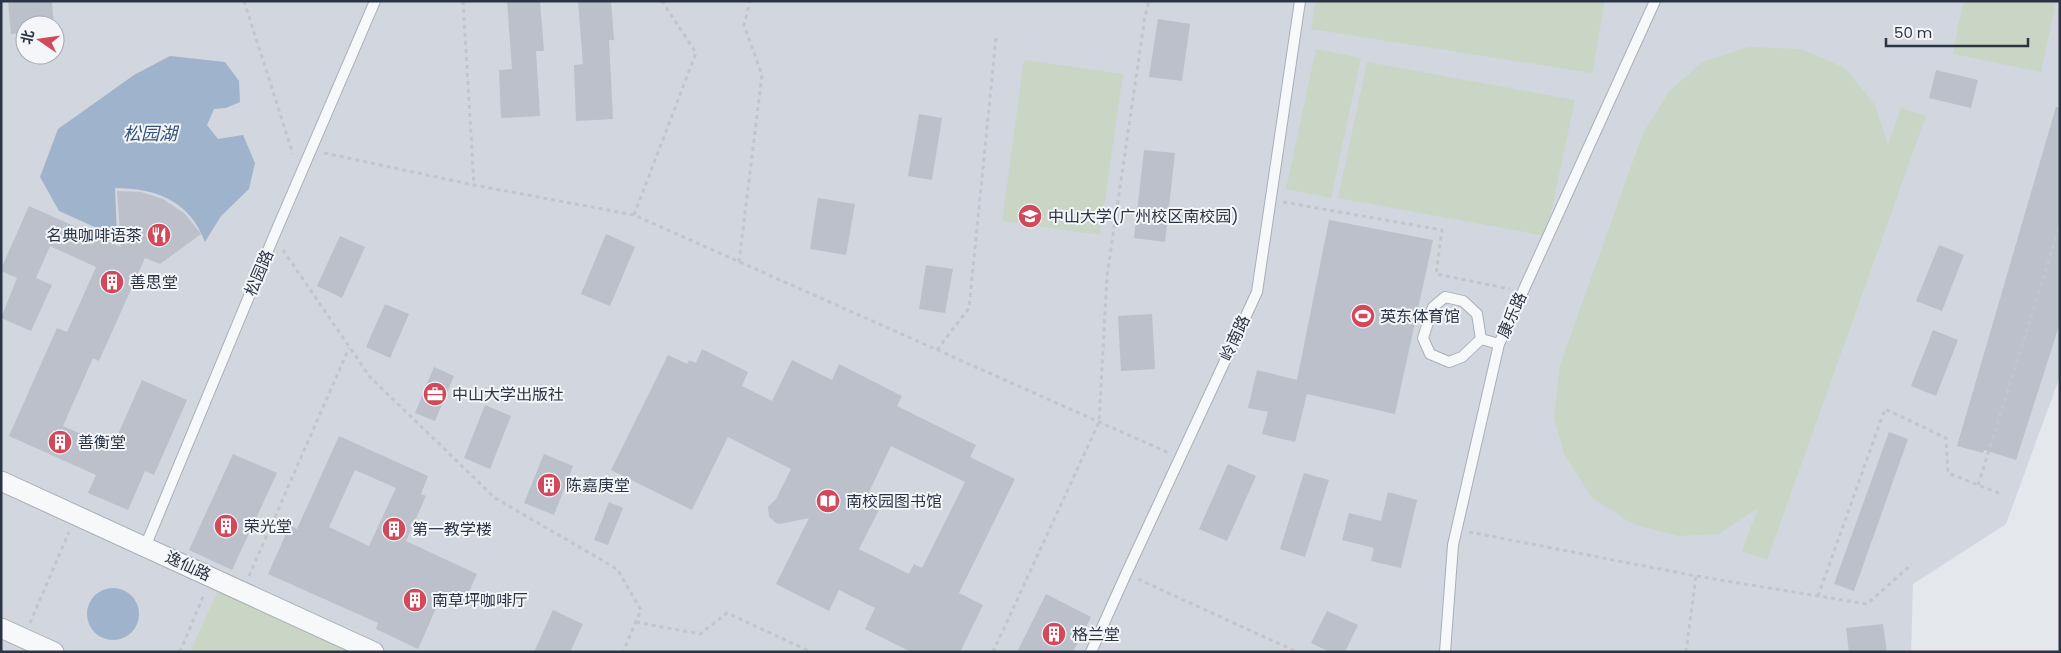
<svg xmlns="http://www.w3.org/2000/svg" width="2061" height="653" viewBox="0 0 2061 653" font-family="Poppins,'Noto Sans SC',sans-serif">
<rect width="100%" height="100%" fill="#e4e7ec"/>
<!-- built -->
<path fill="#d2d6de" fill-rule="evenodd" d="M 1,1 L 2060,1 L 2060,376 L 2006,524 L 1913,584 L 1911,652 L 1,652 ZM 25,25 L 55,25 L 55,55 L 25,55 Z"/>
<!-- green -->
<g fill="#c9d6c5">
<polygon points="1315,1 1605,1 1592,73 1311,29"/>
<polygon points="1963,1 2056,1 2041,72 1953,54"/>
<polygon points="1749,47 1801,49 1845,68 1875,105 1888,145 1901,108 1926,116 1767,560 1742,551 1758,508 1719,534 1678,536 1633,524 1592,498 1564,454 1554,417 1560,365 1643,133 1670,90 1703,62"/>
<polygon points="1316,49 1361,58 1331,198 1286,189"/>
<polygon points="1024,60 1123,74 1100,235 1002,221"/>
<polygon points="1367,62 1575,100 1546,236 1338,198"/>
<polygon points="218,591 353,652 190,652"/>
</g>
<!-- water -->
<g fill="#9fb4cc">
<path d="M 170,56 L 225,62 L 239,81 L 240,102 L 226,108 L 214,109 L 207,125 L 218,139 L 243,135 L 255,163 L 249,189 L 221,216 L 205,242 C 190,201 156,188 115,188 L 117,237 L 59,211 L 40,177 L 58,129 L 134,75 Z"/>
<circle cx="113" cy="614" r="26"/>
</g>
<!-- building -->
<g fill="#bbc0ca" fill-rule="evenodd">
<polygon points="8,1 52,1 54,25 25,25 25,33 11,34"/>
<polygon points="507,1 540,1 544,51 536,51 540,116 501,118 499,70 512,69"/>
<polygon points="578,1 611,1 614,40 609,40 613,119 576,121 574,65 583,64"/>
<polygon points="1158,19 1190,24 1182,81 1149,77"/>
<polygon points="1936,70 1978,80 1971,108 1929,98"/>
<polygon points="2056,107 2060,107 2060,323 2016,460 1984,450 1983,453 1957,446"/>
<polygon points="919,114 942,118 932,180 908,176"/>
<polygon points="1144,150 1175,153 1165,242 1134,238"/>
<polygon points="117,191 141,192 163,199 185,214 201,234 160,264 145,258 99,361 93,358 63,426 112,448 142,380 187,400 154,475 145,471 128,510 88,493 96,475 9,436 57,328 67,332 96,267 50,246 36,278 52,285 31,331 1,318 17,278 1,271 1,269 29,206 121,247"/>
<polygon points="818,198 855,204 846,255 810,249"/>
<polygon points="1329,220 1433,240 1395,414 1307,394 1295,442 1262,434 1268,412 1248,408 1257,370 1297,380"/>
<polygon points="606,234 635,247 610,306 581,294"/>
<polygon points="340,236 365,247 342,298 317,286"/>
<polygon points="1939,245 1964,255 1942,311 1916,301"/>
<polygon points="926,265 953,269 945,313 919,309"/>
<polygon points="385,304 409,314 390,358 366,347"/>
<polygon points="1152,314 1155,369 1121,371 1118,316"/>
<polygon points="1933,330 1958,340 1936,396 1911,386"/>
<path d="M 702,349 L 748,372 L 742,386 L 772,401 L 792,360 L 832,380 L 839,364 L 902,396 L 897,406 L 976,445 L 970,457 L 1015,479 L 959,593 L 983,605 L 960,652 L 911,652 L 865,629 L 875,608 L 839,590 L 829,611 L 776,584 L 809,518 L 780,524 L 776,523 L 769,517 L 768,507 L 776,499 L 791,469 L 728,437 L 692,510 L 611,470 L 668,355 L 687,364 L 689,360 L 696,363 ZM 891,446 L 965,482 L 922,568 L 914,564 L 909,574 L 859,549 L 884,500 L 869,492 Z"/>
<polygon points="434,367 454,376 435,421 415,413"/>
<polygon points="485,405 511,416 490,469 464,458"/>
<polygon points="1889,432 1908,439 1854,591 1834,584"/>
<path d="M 339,436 L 428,476 L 421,494 L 426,496 L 406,541 L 477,574 L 463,605 L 442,595 L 418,649 L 376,629 L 378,623 L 268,574 L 290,525 L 297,529 ZM 355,470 L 396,488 L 369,546 L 329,527 Z"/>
<polygon points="233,454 277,473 232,570 189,550"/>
<polygon points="544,454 573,466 554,515 524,503"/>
<polygon points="1228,464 1256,476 1227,541 1199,529"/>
<polygon points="1304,473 1329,480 1305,557 1280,549"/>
<polygon points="1388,492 1417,500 1401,568 1371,561 1374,548 1342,540 1349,513 1381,521"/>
<polygon points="609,502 623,508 608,545 594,540"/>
<polygon points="1046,594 1091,617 1073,652 1017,652"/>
<polygon points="553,610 583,624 570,652 534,652"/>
<polygon points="1327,611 1358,625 1345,652 1330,652 1311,643"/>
<polygon points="1883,624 1887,652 1849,652 1846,628"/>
</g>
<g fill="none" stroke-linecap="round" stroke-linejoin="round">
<!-- service casing -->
<g stroke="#a9aeb7" stroke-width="12">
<g id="service">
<polyline points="1481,339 1462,357 1449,362 1430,354 1423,338 1433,307 1445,297 1463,301 1477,314 1481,339 1499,344"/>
<polyline points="145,547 274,236 375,1"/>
<polyline points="1091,652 1126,574 1257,292 1300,1"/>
<polyline points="1445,652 1453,545 1499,344 1655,1"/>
</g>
</g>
<!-- minor casing -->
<g stroke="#a9aeb7" stroke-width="21">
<g id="minor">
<polyline points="1,481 374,652"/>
<polyline points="1,628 54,652"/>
</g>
</g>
<!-- path -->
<g stroke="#c2c5cb" stroke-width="3" stroke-dasharray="4 4" stroke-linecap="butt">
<polyline points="244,1 293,154"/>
<polyline points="463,1 474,185"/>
<polyline points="324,153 474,185 634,215 1169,453"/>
<polyline points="1283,202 1442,230 1436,274 1510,289"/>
<polyline points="634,215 696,53 662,1"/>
<polyline points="283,250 370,377 495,498 617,569 641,610 623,652"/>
<polyline points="739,262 762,75 744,25 750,1"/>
<polyline points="937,350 969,308 996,38"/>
<polyline points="1978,485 2060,225"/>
<polyline points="1469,532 1696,576 1867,604 1912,564"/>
<polyline points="249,576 349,348"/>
<polyline points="1138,579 1297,652"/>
<polyline points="1818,596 1885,409 1946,438 1948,473 2001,494"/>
<polyline points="636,622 700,634 727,613 807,650 807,652"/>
<polyline points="30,623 69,532"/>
<polyline points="180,652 204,594"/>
<polyline points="993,652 1099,422 1107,276 1145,16 1149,1"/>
<polyline points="1686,652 1696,576"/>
</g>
<!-- service -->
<use href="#service" stroke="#f7f8fa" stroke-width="10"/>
<!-- minor -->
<use href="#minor" stroke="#f7f8fa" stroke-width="19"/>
</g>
<!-- icons -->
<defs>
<g id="university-disc" transform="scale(1.25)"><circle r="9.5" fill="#d1495b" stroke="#f4f6f9"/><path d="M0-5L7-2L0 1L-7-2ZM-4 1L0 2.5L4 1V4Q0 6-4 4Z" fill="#fff"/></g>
<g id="restaurant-disc" transform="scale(1.25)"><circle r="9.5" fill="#d1495b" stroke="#f4f6f9"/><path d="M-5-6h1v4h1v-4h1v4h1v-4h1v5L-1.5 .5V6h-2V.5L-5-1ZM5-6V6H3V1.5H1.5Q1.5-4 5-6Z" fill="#fff"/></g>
<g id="building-disc" transform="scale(1.25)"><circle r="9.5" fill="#d1495b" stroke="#f4f6f9"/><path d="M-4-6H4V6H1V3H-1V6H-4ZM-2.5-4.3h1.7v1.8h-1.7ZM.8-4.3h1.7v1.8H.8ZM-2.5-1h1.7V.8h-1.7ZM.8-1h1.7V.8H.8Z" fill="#fff"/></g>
<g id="stadium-disc" transform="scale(1.25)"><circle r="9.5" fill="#d1495b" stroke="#f4f6f9"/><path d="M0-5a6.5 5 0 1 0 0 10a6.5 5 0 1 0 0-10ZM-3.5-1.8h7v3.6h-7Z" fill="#fff"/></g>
<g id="office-disc" transform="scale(1.25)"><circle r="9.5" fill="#d1495b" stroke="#f4f6f9"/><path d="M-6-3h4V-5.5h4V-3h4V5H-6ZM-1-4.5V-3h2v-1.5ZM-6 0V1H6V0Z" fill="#fff"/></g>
<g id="library-disc" transform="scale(1.25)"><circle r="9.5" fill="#d1495b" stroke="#f4f6f9"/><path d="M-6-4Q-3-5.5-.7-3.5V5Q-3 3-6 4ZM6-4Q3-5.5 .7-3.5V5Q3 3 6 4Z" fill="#fff"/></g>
</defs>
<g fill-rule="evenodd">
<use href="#university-disc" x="1030" y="216"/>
<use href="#restaurant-disc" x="159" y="235"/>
<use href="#building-disc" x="112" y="282"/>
<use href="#stadium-disc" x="1363" y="316"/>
<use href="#office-disc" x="435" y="394"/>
<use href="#building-disc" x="60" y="442"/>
<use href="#building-disc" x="549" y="485"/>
<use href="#library-disc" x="828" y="501"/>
<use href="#building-disc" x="226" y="526"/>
<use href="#building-disc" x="394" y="529"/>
<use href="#building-disc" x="415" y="600"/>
<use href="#building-disc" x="1054" y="634"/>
</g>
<g text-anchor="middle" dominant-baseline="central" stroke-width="4" stroke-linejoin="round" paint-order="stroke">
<!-- poi labels -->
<g font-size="16" fill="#2b3445" stroke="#f4f6f9" text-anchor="start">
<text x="1048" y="216">中山大学(广州校区南校园)</text>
<text x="142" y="235" text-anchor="end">名典咖啡语茶</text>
<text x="130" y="282">善思堂</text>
<text x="1380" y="316">英东体育馆</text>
<text x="452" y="394">中山大学出版社</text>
<text x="78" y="442">善衡堂</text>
<text x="566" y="485">陈嘉庚堂</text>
<text x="846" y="501">南校园图书馆</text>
<text x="244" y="526">荣光堂</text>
<text x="412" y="529">第一教学楼</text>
<text x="432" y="600">南草坪咖啡厅</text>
<text x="1072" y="634">格兰堂</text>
</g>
<!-- street labels -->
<g font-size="16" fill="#2b3445" stroke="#f4f6f9">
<text transform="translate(259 273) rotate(-67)">松园路</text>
<text transform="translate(1512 315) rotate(-66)">康乐路</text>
<text transform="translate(1235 338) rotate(-65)">岭南路</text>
<text transform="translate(188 566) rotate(25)">逸仙路</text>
</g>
<!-- water labels -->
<g font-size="18" font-style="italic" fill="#34527a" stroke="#f4f6f9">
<text x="150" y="133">松园湖</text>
</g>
</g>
<!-- border -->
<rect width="2061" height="653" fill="none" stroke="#2b3445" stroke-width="5"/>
<!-- north arrow -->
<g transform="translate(40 40) rotate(283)"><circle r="24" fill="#f4f6f9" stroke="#a4a8b1"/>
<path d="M0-4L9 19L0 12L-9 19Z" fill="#d1495b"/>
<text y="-8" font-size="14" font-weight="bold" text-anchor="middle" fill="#2b3445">北</text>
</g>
<!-- scale -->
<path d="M1886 38v8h142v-8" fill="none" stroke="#2b3445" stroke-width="2.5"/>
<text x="1894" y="38" font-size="15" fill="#2b3445" stroke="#f4f6f9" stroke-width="4" paint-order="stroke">50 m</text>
</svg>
